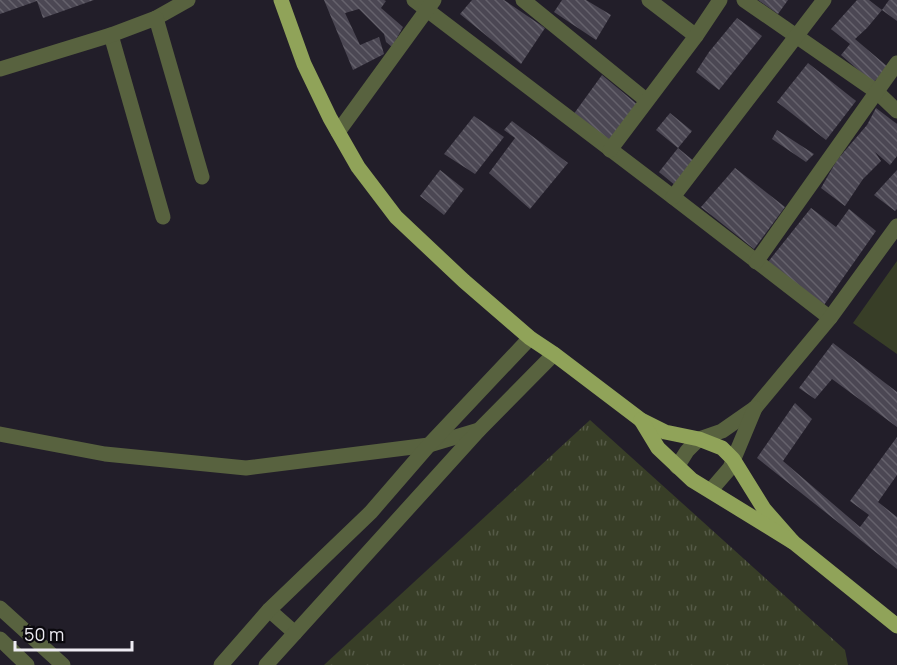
<svg xmlns="http://www.w3.org/2000/svg" width="897" height="665" viewBox="0 0 897 665" font-family="Manrope,sans-serif">
<defs>
<pattern id="grass-tufts" width="24" height="20" patternUnits="userSpaceOnUse" patternTransform="scale(1.5)"><rect width="24" height="20" fill="#383e27"/><path d="M3 7l-1-3M5 7V3M7 7l1-3M15 17l-1-3M17 17v-4M19 17l1-3" fill="none" stroke="#555a47"/></pattern>
<pattern id="building-back-hatch" width="6" height="6" patternUnits="userSpaceOnUse" patternTransform="scale(1.5)"><rect width="6" height="6" fill="#4b4753"/><path d="M-1 5l2 2M0 0l6 6M5-1l2 2" fill="none" stroke="#65626c"/></pattern>
</defs>
<rect width="100%" height="100%" fill="#221e29"/>
<!-- grass -->
<polygon fill="url(#grass-tufts)" points="590,420 845,650 848,665 324,665"/>
<!-- pitch -->
<polygon fill="#383e27" points="897,261 897,354 853,323"/>
<!-- building -->
<g fill="url(#building-back-hatch)">
<polygon points="0,0 94,0 43,18 37,1 0,14"/>
<polygon points="324,0 384,0 386,1 381,8 403,27 392,47 386,42 384,34 359,9 345,13 360,45 379,37 384,54 353,70"/>
<polygon points="472,0 504,0 545,28 521,64 460,14"/>
<polygon points="562,0 586,0 611,15 596,40 554,12"/>
<polygon points="758,0 788,0 778,14"/>
<polygon points="857,0 869,0 882,10 867,28 855,39 888,67 873,83 841,55 850,44 831,29"/>
<polygon points="889,0 897,0 897,21 882,10"/>
<polygon points="737,18 762,36 719,90 696,72 709,52"/>
<polygon points="808,63 856,101 826,140 777,102"/>
<polygon points="602,75 638,105 610,145 573,115"/>
<polygon points="876,108 897,124 897,156 890,165 875,152 881,161 863,179 845,206 821,188 837,160 867,125"/>
<polygon points="670,113 692,131 678,148 656,130"/>
<polygon points="474,116 504,137 475,174 444,154"/>
<polygon points="512,121 568,163 530,209 489,173 515,138 504,130"/>
<polygon points="777,130 814,154 806,162 772,139"/>
<polygon points="678,148 695,162 676,186 659,172"/>
<polygon points="735,168 785,207 754,249 701,207"/>
<polygon points="440,170 464,189 444,215 420,196"/>
<polygon points="897,170 897,209 895,211 874,195"/>
<polygon points="811,208 836,227 849,209 876,231 824,305 768,262"/>
<polygon points="833,343 897,392 897,427 832,379 815,399 799,388"/>
<polygon points="795,403 812,419 783,461 860,527 869,515 850,501 897,437 897,475 878,502 897,517 897,569 757,458"/>
</g>
<g fill="none" stroke-linecap="round" stroke-linejoin="round">
<!-- minor -->
<g stroke="#58623f" stroke-width="15">
<polyline points="414,0 673,197 830,318"/>
<polyline points="523,0 646,100"/>
<polyline points="649,0 696,36"/>
<polyline points="744,0 877,92 897,111"/>
<polyline points="156,18 188,0"/>
<polyline points="111,35 163,217"/>
<polyline points="0,69 111,35 156,18 202,177"/>
<polyline points="338,132 434,0"/>
<polyline points="610,150 696,36 720,0"/>
<polyline points="673,197 824,0"/>
<polyline points="756,262 897,63"/>
<polyline points="0,434 105,454 246,468 429,445 479,430"/>
<polyline points="677,467 687,451 699,439 722,431 755,408 830,318 897,226"/>
<polyline points="711,490 730,468 755,408"/>
<polyline points="0,608 63,665"/>
<polyline points="269,610 295,633"/>
<polyline points="0,639 27,665"/>
<polyline points="221,665 269,610 371,512 429,445 530,338"/>
<polyline points="266,665 479,430 554,354"/>
</g>
<!-- major -->
<g stroke="#90a359" stroke-width="15">
<polyline points="281,0 304,64 330,118 358,167 396,217 464,281 530,338 554,354 641,420 665,432 699,439 722,448 733,459 764,509 793,542"/>
<polyline points="641,420 658,448 692,480 793,542 897,626"/>
</g>
</g>
<!-- scale -->
<path d="M15 641v9h117v-9" fill="none" stroke="#edebf2" stroke-width="3"/>
<text x="24" y="641" font-size="18" fill="#edebf2" stroke="#0b090e" stroke-width="4.5" paint-order="stroke">50 m</text>
</svg>
